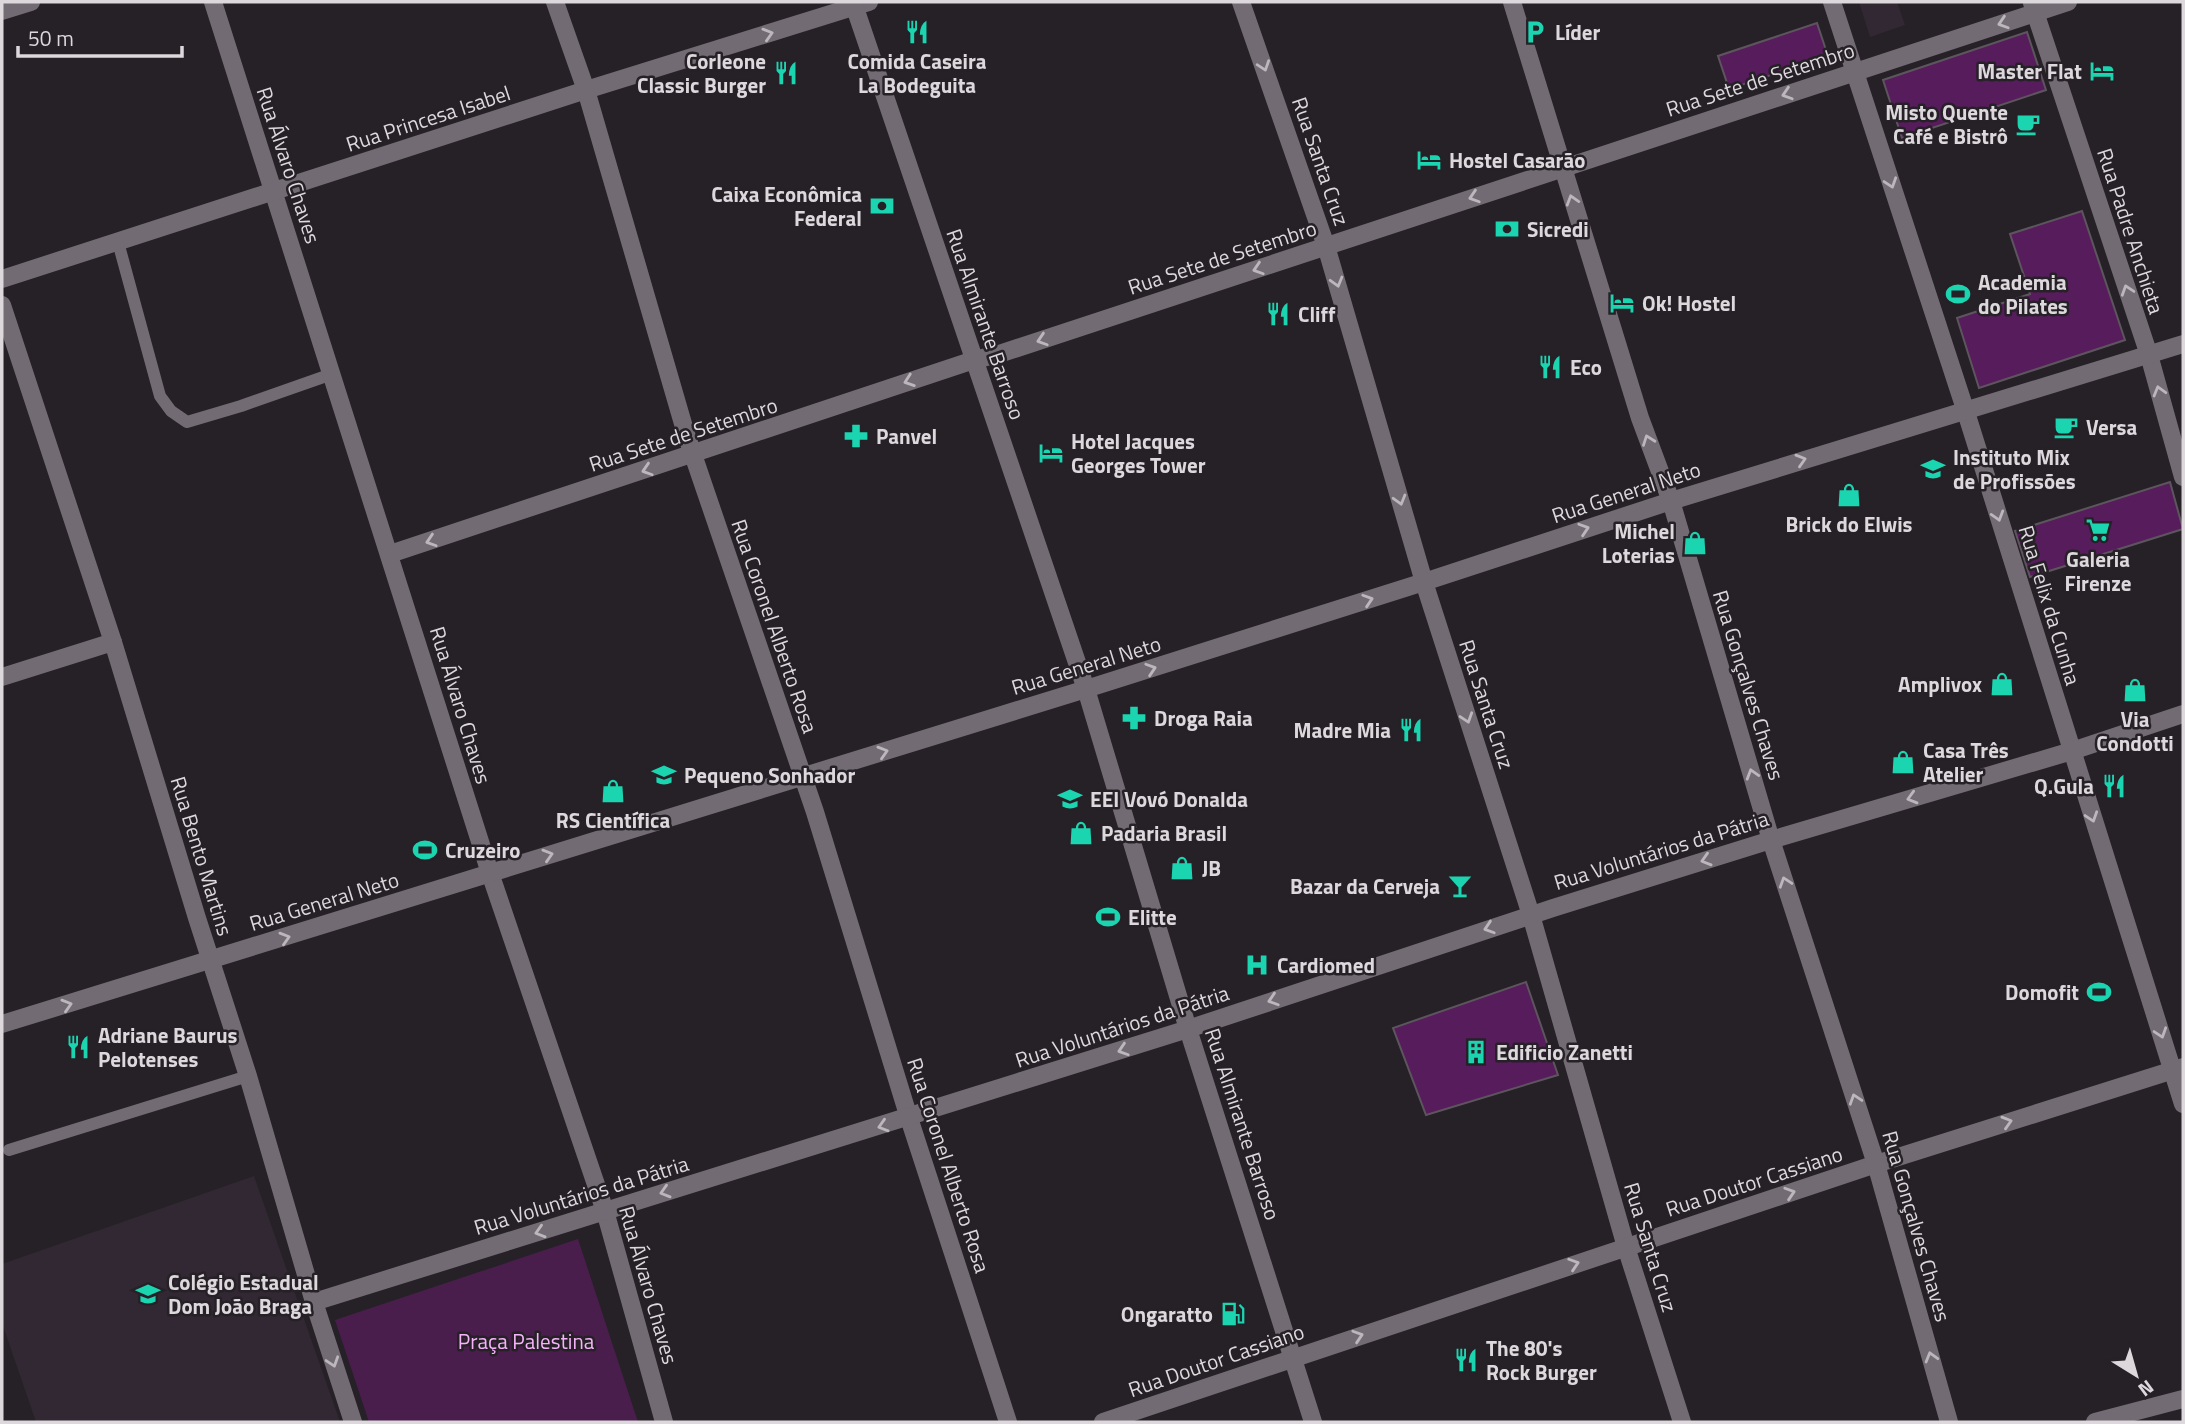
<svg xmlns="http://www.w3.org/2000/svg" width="2185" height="1424" viewBox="0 0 2185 1424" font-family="'Titillium Web',sans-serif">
<rect width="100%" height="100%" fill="#262027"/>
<!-- built -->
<g fill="#322833">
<polygon points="1859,2 1897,2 1905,25 1870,37"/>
<polygon points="254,1176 340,1422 36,1422 2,1323 2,1264"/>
</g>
<!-- green -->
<polygon fill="#491e4c" points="578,1239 638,1422 369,1422 335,1320"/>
<!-- building -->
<g fill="#571c5c" stroke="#5d555d" stroke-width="2">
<polygon points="1817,23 1828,56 1729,89 1718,56"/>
<polygon points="2027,32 2046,90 1902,138 1883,80"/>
<polygon points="2082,211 2125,340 1979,388 1957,318 2030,294 2010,234"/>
<polygon points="2170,482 2183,529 2030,577 2015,531"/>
<polygon points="1526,982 1558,1075 1426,1115 1393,1028"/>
</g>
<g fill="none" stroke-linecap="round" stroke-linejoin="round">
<!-- lane -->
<g stroke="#726b73" stroke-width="12">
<polyline points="118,242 160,396 171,411 187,422 241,406 332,374"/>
<polyline points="9,1150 248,1076"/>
</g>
<!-- street -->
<g stroke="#726b73" stroke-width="18">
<polyline points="213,2 490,873 605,1211 664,1422"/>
<polyline points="555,2 586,90 686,434 815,812 909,1118 1008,1422"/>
<polyline points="1241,2 1326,246 1424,582 1531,915 1626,1247 1682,1422"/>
<polyline points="2032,3 2149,355 2183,477"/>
<polyline points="2,11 31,2"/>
<polyline points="2,279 586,90 869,2"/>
<polyline points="2,305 113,642 197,918 248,1076 314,1302"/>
<polyline points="390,554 974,360 999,354 2068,2"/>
<polyline points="2,677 113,642"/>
<polyline points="1103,1422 1876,1164 2183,1067"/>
<polyline points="2095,1422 2183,1399"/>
</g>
<!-- secondary -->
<g stroke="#726b73" stroke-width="18">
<polyline points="853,2 1086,689 1188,1029 1313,1422"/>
<polyline points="1512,2 1640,418 1671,501 1771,840 1876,1164 1949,1422"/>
<polyline points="1832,2 1965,409 2183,1104"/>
<polyline points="2,1024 1086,689 1424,582 1671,501 2183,344"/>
<polyline points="353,1422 314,1302 1188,1029 1553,908 1771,840 2072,751 2183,714"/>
</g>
</g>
<!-- one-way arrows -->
<defs><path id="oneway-chevron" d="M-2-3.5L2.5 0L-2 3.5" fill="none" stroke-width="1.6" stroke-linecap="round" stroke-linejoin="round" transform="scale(1.75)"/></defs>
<g stroke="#bcb7bc">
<use href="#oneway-chevron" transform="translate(2003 23) rotate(162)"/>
<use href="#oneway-chevron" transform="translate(768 34) rotate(-17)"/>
<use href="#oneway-chevron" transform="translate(1264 66) rotate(71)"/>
<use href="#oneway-chevron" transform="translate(1787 94) rotate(162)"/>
<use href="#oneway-chevron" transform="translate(1891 183) rotate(72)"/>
<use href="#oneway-chevron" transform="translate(1474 197) rotate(162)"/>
<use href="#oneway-chevron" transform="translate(1572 200) rotate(-107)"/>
<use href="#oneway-chevron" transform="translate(1258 269) rotate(162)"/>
<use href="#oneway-chevron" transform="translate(1337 282) rotate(74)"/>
<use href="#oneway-chevron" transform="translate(2127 290) rotate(-108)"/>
<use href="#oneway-chevron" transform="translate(1042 340) rotate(162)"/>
<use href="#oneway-chevron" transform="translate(909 381) rotate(161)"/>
<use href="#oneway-chevron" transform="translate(2159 391) rotate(-106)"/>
<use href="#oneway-chevron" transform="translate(1648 440) rotate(-110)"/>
<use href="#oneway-chevron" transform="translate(1801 460) rotate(-17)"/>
<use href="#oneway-chevron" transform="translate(647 470) rotate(162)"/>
<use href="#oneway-chevron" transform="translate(1400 500) rotate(74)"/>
<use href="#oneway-chevron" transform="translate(1998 516) rotate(73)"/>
<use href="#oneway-chevron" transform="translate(1584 529) rotate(-18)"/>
<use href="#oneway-chevron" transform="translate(431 541) rotate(162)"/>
<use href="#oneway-chevron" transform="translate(1368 600) rotate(-18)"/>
<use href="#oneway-chevron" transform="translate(1151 669) rotate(-18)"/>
<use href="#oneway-chevron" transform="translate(1467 718) rotate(72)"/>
<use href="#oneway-chevron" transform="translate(883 752) rotate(-17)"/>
<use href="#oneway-chevron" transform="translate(1752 774) rotate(-107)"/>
<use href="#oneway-chevron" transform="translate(1912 798) rotate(164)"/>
<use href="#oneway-chevron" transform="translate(2092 817) rotate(72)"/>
<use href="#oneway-chevron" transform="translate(548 855) rotate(-17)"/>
<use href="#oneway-chevron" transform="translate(1706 860) rotate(163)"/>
<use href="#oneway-chevron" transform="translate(1785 882) rotate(-108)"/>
<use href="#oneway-chevron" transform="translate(1489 928) rotate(162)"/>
<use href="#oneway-chevron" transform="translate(285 938) rotate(-17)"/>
<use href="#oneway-chevron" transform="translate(1273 1000) rotate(162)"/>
<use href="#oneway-chevron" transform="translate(67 1005) rotate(-17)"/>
<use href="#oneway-chevron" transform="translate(2161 1033) rotate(72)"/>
<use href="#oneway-chevron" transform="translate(1123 1050) rotate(162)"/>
<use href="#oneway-chevron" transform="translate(1855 1099) rotate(-108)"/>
<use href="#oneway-chevron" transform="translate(2007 1122) rotate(-17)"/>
<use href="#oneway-chevron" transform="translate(883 1126) rotate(163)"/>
<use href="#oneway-chevron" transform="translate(665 1192) rotate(163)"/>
<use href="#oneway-chevron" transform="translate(1790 1193) rotate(-18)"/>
<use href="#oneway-chevron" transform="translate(540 1232) rotate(163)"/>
<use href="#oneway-chevron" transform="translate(1574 1264) rotate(-18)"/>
<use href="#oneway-chevron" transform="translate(1358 1336) rotate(-18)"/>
<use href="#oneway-chevron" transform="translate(1931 1357) rotate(-106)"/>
<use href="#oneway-chevron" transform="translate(333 1362) rotate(72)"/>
</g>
<!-- icons -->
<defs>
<g id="restaurant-bare" transform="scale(1.89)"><path d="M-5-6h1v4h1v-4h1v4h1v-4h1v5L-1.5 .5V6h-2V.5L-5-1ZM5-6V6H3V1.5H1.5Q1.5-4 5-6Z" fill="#1bd5b1" stroke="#262027" stroke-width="2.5" paint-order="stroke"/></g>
<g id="parking-bare" transform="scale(1.89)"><path d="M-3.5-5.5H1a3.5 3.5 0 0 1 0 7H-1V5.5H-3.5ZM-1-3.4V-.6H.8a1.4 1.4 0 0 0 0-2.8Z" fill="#1bd5b1" stroke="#262027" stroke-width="2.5" paint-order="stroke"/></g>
<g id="hotel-bare" transform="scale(1.89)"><path d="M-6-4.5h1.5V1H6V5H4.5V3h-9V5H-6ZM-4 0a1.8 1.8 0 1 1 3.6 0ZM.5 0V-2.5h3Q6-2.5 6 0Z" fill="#1bd5b1" stroke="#262027" stroke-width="2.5" paint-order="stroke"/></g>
<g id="cafe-bare" transform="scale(1.89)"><path d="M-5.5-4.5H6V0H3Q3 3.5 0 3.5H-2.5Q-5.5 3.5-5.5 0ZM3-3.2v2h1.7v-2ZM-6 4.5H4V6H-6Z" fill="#1bd5b1" stroke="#262027" stroke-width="2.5" paint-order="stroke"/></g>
<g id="bank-bare" transform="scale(1.89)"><path d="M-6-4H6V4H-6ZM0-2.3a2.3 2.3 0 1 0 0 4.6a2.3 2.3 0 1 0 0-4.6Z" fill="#1bd5b1" stroke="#262027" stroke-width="2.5" paint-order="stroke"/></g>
<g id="stadium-bare" transform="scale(1.89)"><path d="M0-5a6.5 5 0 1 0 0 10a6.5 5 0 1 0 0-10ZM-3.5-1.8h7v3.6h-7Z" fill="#1bd5b1" stroke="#262027" stroke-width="2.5" paint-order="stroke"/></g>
<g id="pharmacy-bare" transform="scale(1.89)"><path d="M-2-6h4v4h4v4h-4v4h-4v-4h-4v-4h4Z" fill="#1bd5b1" stroke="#262027" stroke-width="2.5" paint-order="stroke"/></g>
<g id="university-bare" transform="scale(1.89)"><path d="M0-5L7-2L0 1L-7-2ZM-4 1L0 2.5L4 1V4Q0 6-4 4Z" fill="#1bd5b1" stroke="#262027" stroke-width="2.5" paint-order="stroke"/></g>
<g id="shop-bare" transform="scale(1.89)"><path d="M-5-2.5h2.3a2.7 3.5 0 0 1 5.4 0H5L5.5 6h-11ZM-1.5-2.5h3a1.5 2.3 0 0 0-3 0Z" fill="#1bd5b1" stroke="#262027" stroke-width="2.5" paint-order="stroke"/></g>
<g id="supermarket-bare" transform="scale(1.89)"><path d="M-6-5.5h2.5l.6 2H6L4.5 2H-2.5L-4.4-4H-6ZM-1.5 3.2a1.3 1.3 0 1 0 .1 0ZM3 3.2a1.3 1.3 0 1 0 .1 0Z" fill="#1bd5b1" stroke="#262027" stroke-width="2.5" paint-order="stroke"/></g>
<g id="school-bare" transform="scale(1.89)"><path d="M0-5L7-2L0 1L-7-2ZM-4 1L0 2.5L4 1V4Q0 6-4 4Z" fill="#1bd5b1" stroke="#262027" stroke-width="2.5" paint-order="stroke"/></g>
<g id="bar-bare" transform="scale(1.89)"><path d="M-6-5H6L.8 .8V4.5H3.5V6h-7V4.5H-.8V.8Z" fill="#1bd5b1" stroke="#262027" stroke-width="2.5" paint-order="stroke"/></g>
<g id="hospital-bare" transform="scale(1.89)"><path d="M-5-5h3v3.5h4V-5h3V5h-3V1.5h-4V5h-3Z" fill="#1bd5b1" stroke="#262027" stroke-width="2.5" paint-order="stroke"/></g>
<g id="building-bare" transform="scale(1.89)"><path d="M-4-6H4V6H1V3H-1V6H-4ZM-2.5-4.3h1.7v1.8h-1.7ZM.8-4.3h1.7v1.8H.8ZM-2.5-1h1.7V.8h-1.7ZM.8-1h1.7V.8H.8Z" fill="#1bd5b1" stroke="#262027" stroke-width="2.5" paint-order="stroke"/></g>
<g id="fuel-bare" transform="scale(1.89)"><path d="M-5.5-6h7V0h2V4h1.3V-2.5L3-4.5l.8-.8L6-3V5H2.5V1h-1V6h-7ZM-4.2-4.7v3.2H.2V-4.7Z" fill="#1bd5b1" stroke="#262027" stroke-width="2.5" paint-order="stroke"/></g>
</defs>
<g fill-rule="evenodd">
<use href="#restaurant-bare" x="917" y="32"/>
<use href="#parking-bare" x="1535" y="32"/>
<use href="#hotel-bare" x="2102" y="71"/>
<use href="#restaurant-bare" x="786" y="73"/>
<use href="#cafe-bare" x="2028" y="124"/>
<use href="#hotel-bare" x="1429" y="160"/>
<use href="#bank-bare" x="882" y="206"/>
<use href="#bank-bare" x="1507" y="229"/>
<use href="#stadium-bare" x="1958" y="294"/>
<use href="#hotel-bare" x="1622" y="303"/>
<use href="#restaurant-bare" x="1278" y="314"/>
<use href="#restaurant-bare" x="1550" y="367"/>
<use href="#cafe-bare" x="2066" y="427"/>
<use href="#pharmacy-bare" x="856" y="436"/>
<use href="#hotel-bare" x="1051" y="453"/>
<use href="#university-bare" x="1933" y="469"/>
<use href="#shop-bare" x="1849" y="495"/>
<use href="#supermarket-bare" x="2098" y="530"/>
<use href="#shop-bare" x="1695" y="543"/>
<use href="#shop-bare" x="2002" y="684"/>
<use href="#shop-bare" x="2135" y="690"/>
<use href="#pharmacy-bare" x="1134" y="718"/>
<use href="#restaurant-bare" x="1411" y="730"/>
<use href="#shop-bare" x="1903" y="762"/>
<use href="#school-bare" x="664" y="775"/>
<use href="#restaurant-bare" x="2114" y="786"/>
<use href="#shop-bare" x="613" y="791"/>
<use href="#school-bare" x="1070" y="799"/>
<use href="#shop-bare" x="1081" y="833"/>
<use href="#stadium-bare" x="425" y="850"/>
<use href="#shop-bare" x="1182" y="868"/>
<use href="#bar-bare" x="1460" y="886"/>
<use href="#stadium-bare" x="1108" y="917"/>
<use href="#hospital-bare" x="1257" y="965"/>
<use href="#stadium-bare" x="2099" y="992"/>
<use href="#restaurant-bare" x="78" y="1047"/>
<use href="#building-bare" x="1476" y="1052"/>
<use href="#school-bare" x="148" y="1294"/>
<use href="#fuel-bare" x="1233" y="1314"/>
<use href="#restaurant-bare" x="1466" y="1360"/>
</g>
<g text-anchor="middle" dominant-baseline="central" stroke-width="5" stroke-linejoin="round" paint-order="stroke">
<!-- poi labels -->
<g font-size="21" font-weight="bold" fill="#dcd8dc" stroke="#262027" text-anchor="start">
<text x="1555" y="32">Líder</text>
<text x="766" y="61" text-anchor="end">Corleone<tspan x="766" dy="24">Classic Burger</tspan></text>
<text x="917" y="61" text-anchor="middle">Comida Caseira<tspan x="917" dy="24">La Bodeguita</tspan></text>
<text x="2082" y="71" text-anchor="end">Master Flat</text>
<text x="2008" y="112" text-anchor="end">Misto Quente<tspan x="2008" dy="24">Café e Bistrô</tspan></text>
<text x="1449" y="160">Hostel Casarão</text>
<text x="862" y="194" text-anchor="end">Caixa Econômica<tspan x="862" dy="24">Federal</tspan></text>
<text x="1527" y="229">Sicredi</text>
<text x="1978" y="282">Academia<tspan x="1978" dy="24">do Pilates</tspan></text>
<text x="1642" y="303">Ok! Hostel</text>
<text x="1298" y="314">Cliff</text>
<text x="1570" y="367">Eco</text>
<text x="2086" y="427">Versa</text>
<text x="876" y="436">Panvel</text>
<text x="1071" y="441">Hotel Jacques<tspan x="1071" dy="24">Georges Tower</tspan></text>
<text x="1953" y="457">Instituto Mix<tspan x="1953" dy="24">de Profissões</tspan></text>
<text x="1849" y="524" text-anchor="middle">Brick do Elwis</text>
<text x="1675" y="531" text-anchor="end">Michel<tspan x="1675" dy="24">Loterias</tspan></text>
<text x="2098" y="559" text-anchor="middle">Galeria<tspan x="2098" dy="24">Firenze</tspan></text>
<text x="1982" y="684" text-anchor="end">Amplivox</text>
<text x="1154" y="718">Droga Raia</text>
<text x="2135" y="719" text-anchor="middle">Via<tspan x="2135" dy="24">Condotti</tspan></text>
<text x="1391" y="730" text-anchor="end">Madre Mia</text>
<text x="1923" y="750">Casa Três<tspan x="1923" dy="24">Atelier</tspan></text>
<text x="684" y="775">Pequeno Sonhador</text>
<text x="2094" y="786" text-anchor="end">Q.Gula</text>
<text x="1090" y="799">EEI Vovó Donalda</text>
<text x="613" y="820" text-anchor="middle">RS Científica</text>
<text x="1101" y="833">Padaria Brasil</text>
<text x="445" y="850">Cruzeiro</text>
<text x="1202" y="868">JB</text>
<text x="1440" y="886" text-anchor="end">Bazar da Cerveja</text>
<text x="1128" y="917">Elitte</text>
<text x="1277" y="965">Cardiomed</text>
<text x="2079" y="992" text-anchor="end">Domofit</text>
<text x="98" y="1035">Adriane Baurus<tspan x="98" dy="24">Pelotenses</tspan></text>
<text x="1496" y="1052">Edificio Zanetti</text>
<text x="168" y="1282">Colégio Estadual<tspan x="168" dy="24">Dom João Braga</tspan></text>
<text x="1213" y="1314" text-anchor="end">Ongaratto</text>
<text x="1486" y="1348">The 80's<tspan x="1486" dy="24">Rock Burger</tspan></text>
</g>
<!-- street labels -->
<g font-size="21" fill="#dcd8dc" stroke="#262027">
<text transform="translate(1760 79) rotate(-18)">Rua Sete de Setembro</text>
<text transform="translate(428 118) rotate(-18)">Rua Princesa Isabel</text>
<text transform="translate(1321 161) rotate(71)">Rua Santa Cruz</text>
<text transform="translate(289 165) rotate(72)">Rua Álvaro Chaves</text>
<text transform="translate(2131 231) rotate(72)">Rua Padre Anchieta</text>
<text transform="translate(1222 257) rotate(-18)">Rua Sete de Setembro</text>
<text transform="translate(986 324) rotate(71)">Rua Almirante Barroso</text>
<text transform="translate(683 434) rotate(-18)">Rua Sete de Setembro</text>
<text transform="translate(1626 492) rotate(-18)">Rua General Neto</text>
<text transform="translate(2050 605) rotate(73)">Rua Felix da Cunha</text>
<text transform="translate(775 626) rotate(71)">Rua Coronel Alberto Rosa</text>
<text transform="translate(1086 665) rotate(-17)">Rua General Neto</text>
<text transform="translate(1749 685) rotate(73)">Rua Gonçalves Chaves</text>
<text transform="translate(1487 704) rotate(72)">Rua Santa Cruz</text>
<text transform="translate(461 705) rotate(73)">Rua Álvaro Chaves</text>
<text transform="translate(1661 850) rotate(-17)">Rua Voluntários da Pátria</text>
<text transform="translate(202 856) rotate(73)">Rua Bento Martins</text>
<text transform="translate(324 901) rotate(-17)">Rua General Neto</text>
<text transform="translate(1122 1026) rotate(-18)">Rua Voluntários da Pátria</text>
<text transform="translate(1243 1124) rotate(72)">Rua Almirante Barroso</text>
<text transform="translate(949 1165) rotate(72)">Rua Coronel Alberto Rosa</text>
<text transform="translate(1754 1181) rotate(-18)">Rua Doutor Cassiano</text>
<text transform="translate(581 1195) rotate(-17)">Rua Voluntários da Pátria</text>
<text transform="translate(1917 1226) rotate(74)">Rua Gonçalves Chaves</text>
<text transform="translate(1651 1247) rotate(73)">Rua Santa Cruz</text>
<text transform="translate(649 1285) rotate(74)">Rua Álvaro Chaves</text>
<text transform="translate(1216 1360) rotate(-19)">Rua Doutor Cassiano</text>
</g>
<!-- park labels -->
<g font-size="21" fill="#f6b2fa" stroke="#262027">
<text x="526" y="1341">Praça Palestina</text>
</g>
</g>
<!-- border -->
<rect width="2185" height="1424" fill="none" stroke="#dcd8dc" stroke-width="7"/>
<!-- north arrow -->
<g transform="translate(2136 1375) rotate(143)" stroke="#262027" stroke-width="5" paint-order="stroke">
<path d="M0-5L12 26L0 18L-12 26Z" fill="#dcd8dc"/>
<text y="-10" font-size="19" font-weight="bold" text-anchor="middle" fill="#dcd8dc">N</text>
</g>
<!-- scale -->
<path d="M18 46v10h164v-10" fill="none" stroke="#dcd8dc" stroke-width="3.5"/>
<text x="28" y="46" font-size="21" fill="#dcd8dc" stroke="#262027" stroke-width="5" paint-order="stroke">50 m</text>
</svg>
